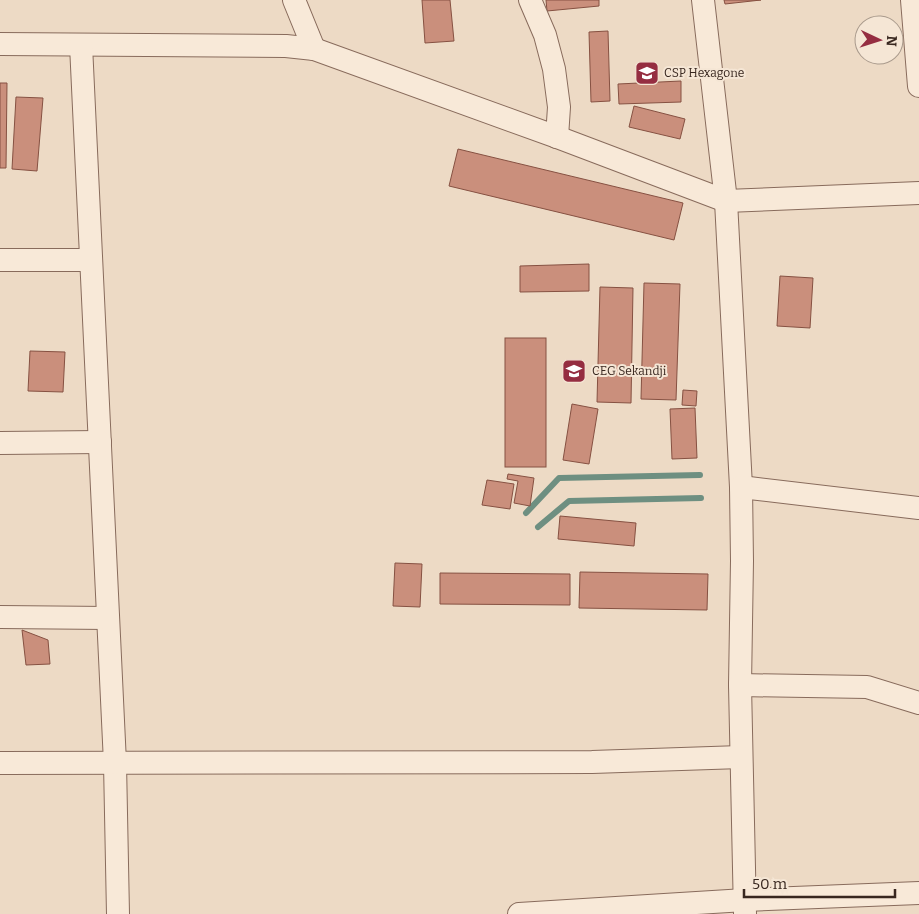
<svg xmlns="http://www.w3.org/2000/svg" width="919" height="914" viewBox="0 0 919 914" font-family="Bitter,serif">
<rect width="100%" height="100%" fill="#eddac5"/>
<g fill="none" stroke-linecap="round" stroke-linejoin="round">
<!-- stream -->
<g stroke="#6e8f81" stroke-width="6">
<polyline points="526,513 559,478 700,475"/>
<polyline points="538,527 569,501 701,498"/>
</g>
</g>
<!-- building -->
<g fill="#ca8f7c" stroke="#865142">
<polygon points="422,0 450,0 454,41 425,43"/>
<polygon points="546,0 599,0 599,6 547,11"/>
<polygon points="724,0 761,0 725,4"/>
<polygon points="608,31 610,101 591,102 589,32"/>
<polygon points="681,81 681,102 619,104 618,84"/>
<polygon points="0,83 7,83 6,168 0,168"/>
<polygon points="16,97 43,98 37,171 12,169"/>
<polygon points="634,106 685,119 680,139 629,127"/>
<polygon points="458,149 683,203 674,240 449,186"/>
<polygon points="589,264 589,291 520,292 520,266"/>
<polygon points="780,276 813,278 810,328 777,326"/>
<polygon points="644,283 680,284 676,400 641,399"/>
<polygon points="600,287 633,288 631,403 597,402"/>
<rect x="505" y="338" width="41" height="129"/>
<polygon points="30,351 65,352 63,392 28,391"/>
<polygon points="683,390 697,391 696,406 682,405"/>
<polygon points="572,404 598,409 589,464 563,460"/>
<polygon points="695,408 697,458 672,459 670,409"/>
<polygon points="508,474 534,478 530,506 514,503 518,481 507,479"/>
<polygon points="487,480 514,484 510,509 482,505"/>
<polygon points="560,516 636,523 634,546 558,539"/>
<polygon points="395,563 422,564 420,607 393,606"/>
<polygon points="580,572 708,574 707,610 579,608"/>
<polygon points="440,573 570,574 570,605 440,604"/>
<polygon points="22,630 48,640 50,664 26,665"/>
</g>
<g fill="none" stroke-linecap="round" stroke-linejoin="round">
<!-- minor casing -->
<g stroke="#886b5c" stroke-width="24">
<g id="minor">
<polyline points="294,0 314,49"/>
<polyline points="530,0 545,35 554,69 559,107 557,137"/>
<polyline points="703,0 726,201 741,487 742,561 740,685 745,914"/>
<polyline points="912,0 919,86"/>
<polyline points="0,44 286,46 314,49 557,137 726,201 919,193"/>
<polyline points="81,45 115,763 118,914"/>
<polyline points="0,260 91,260"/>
<polyline points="0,443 100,442"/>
<polyline points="741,487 919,508"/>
<polyline points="0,617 108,618"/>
<polyline points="740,685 867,687 919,703"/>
<polyline points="0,763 592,762 741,757"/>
<polyline points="519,914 745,900 919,893"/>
</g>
</g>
<!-- minor -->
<use href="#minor" stroke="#f8e9d8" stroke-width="22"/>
</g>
<!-- icons -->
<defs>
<g id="school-square" transform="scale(1.25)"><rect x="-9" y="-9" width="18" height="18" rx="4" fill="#952d41" stroke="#f5e6d5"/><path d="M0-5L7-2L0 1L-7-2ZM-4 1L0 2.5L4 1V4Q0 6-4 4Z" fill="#fff"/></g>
</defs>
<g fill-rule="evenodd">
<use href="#school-square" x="647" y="73"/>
<use href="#school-square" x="574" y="371"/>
</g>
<g text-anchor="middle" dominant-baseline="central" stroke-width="4" stroke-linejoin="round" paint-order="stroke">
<!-- poi labels -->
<g font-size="12" fill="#38271f" stroke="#f5e6d5" text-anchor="start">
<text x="664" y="73">CSP Hexagone</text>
<text x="592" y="371">CEG Sekandji</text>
</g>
</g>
<!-- north arrow -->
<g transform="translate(879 40) rotate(94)"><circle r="24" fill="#f5e6d5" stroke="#a99a8c"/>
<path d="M0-4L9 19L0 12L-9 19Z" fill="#952d41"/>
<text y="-8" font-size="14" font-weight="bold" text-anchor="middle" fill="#38271f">N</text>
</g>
<!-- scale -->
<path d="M744 889v8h151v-8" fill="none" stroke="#38271f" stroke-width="2.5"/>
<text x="752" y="889" font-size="15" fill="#38271f" stroke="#f5e6d5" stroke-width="4" paint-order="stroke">50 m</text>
</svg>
